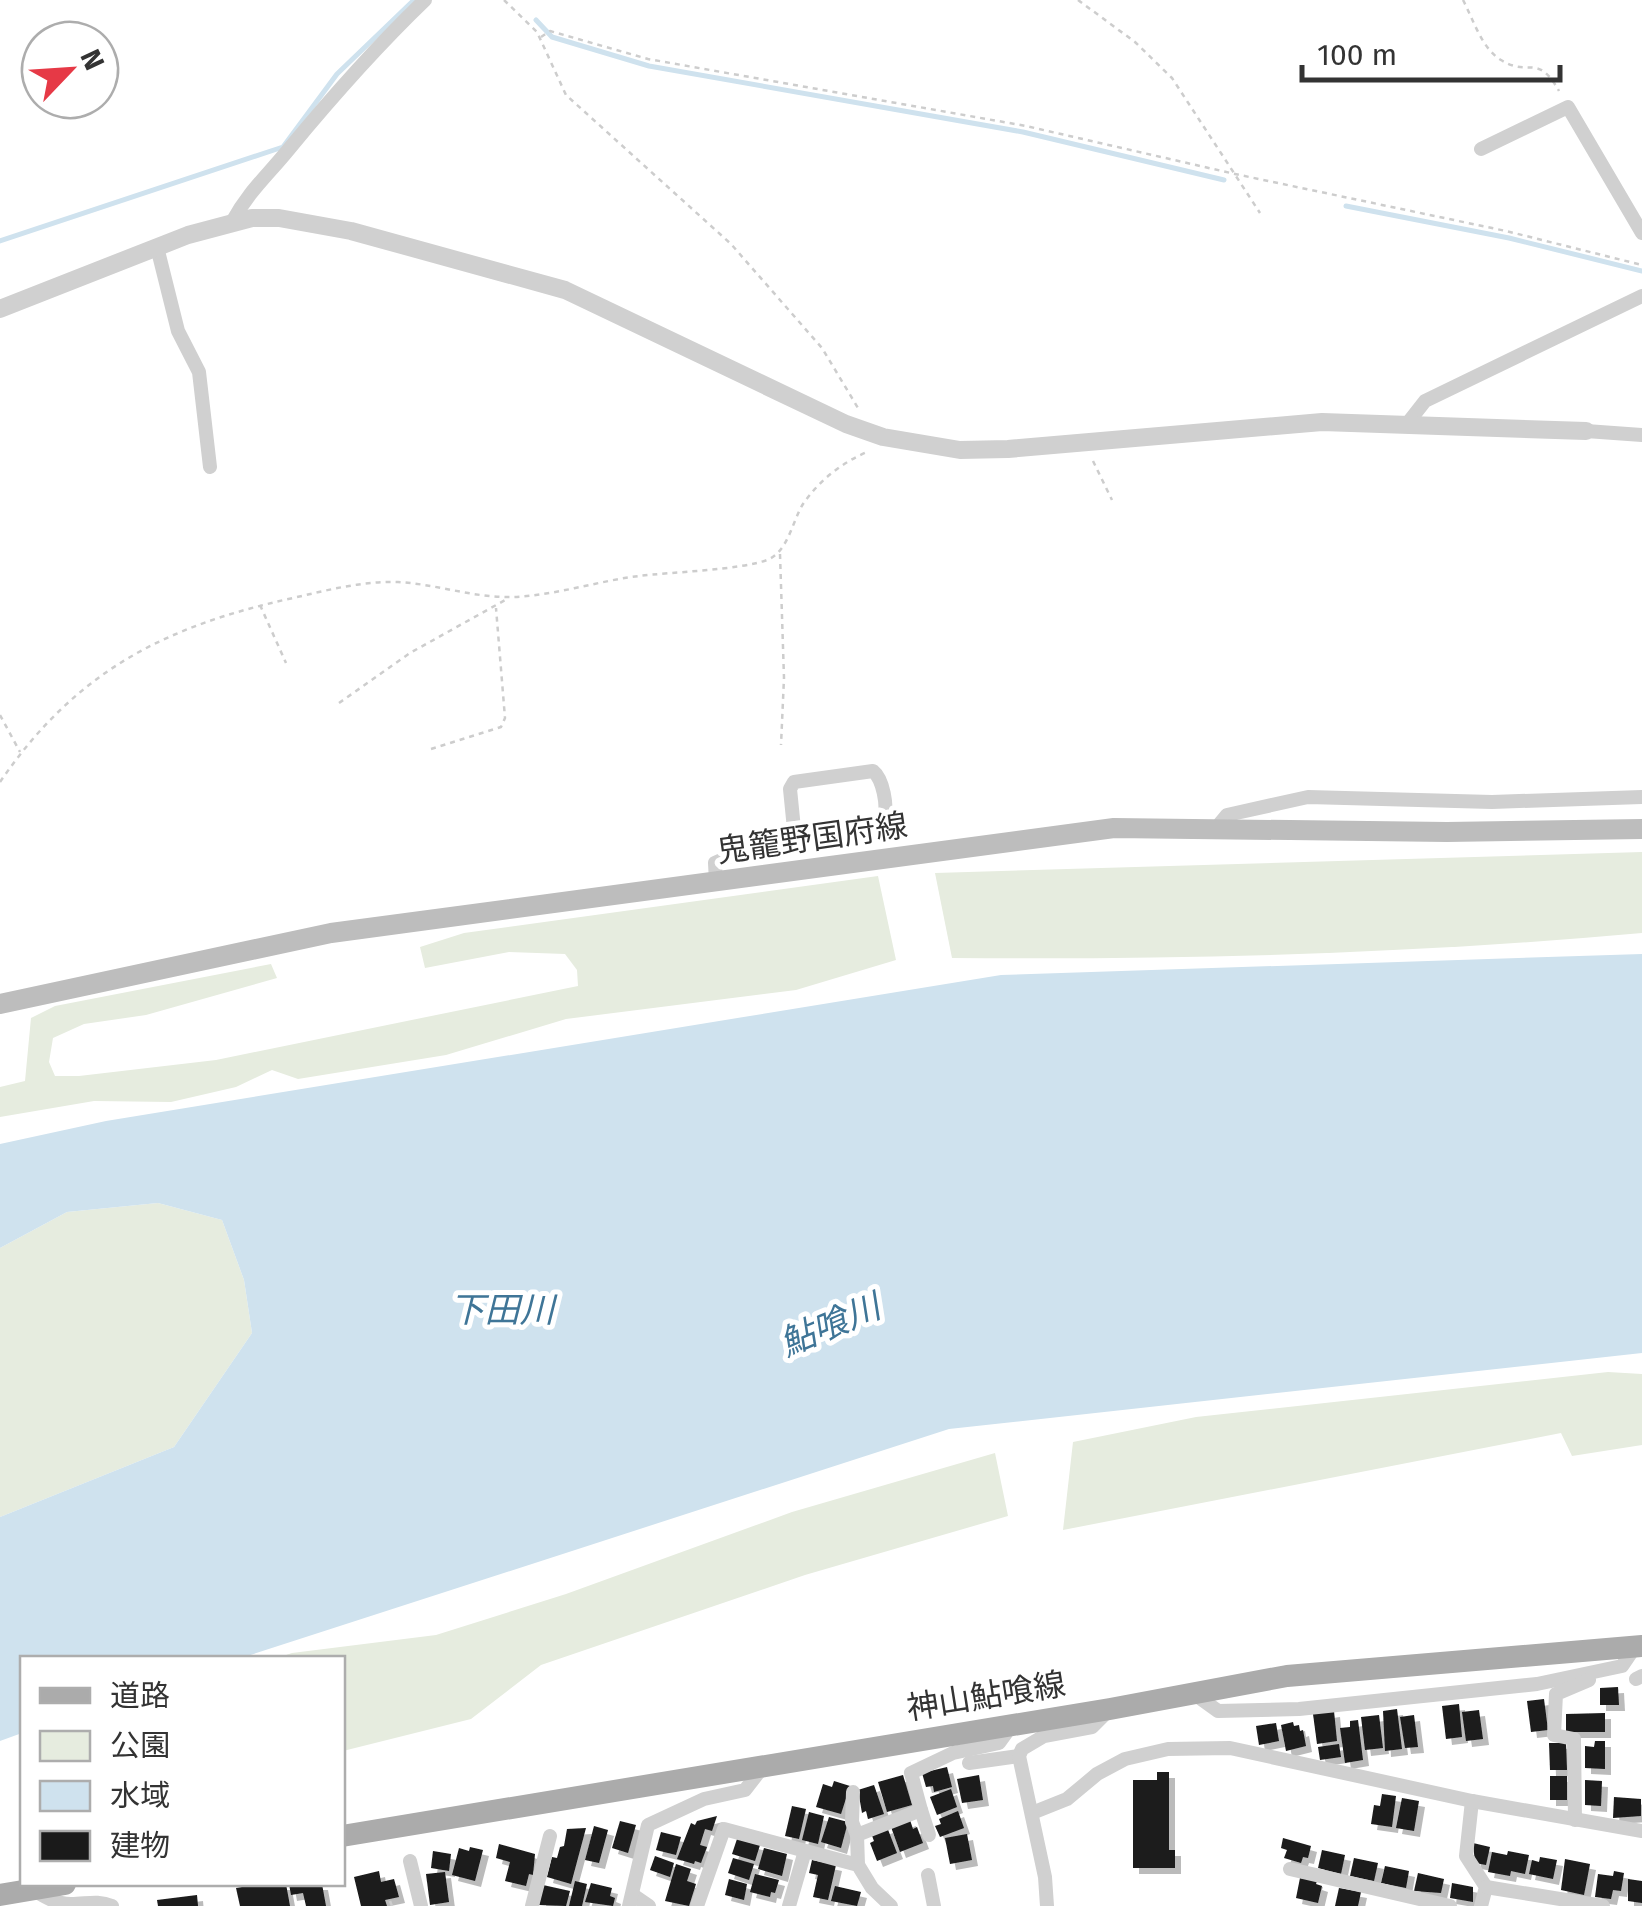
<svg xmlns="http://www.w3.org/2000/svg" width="1642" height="1906" viewBox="0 0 1642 1906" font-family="'Fira Sans','Noto Sans JP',sans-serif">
<defs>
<filter id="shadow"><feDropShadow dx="6" dy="6" stdDeviation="0" flood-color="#0004"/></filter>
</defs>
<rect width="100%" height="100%" fill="#fff"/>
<!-- green -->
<g fill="#e6ecdf">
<path d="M 1642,852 L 1642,933 C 1412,954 1182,960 952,958 L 935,873 Z"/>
<polygon points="878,876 896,960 796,990 566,1019 446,1055 298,1079 272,1070 236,1087 171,1102 94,1101 0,1117 0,1087 25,1081 31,1018 55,1006 271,964 277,978 146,1015 84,1024 53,1038 49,1062 55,1076 79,1076 216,1060 578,986 577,970 565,954 509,952 425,968 420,947 464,933"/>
<polygon points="158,1203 222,1220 244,1280 252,1333 174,1447 0,1517 0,1248 67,1212"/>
<polygon points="1608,1372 1642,1374 1642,1445 1572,1456 1561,1433 1063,1530 1073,1442 1196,1417"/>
<polygon points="995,1453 1008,1516 805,1575 541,1665 471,1719 343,1751 342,1658 277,1658 292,1653 436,1635 566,1594 792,1512"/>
</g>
<!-- water -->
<polygon fill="#cfe2ee" points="1642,954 1642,1353 949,1429 241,1658 22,1658 22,1733 0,1741 0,1517 174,1447 252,1333 244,1280 222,1220 158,1203 67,1212 0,1248 0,1144 106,1121 1001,975"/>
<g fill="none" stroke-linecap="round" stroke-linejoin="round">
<!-- stream -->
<g stroke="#cfe2ee" stroke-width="5">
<polyline points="536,20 552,37 649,66 1023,132 1224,180"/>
<polyline points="1346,206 1509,238 1642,271"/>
<polyline points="0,241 283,147 337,74 414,0"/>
</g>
</g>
<!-- building -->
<g fill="#1a1a1a" filter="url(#shadow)">
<polygon points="1618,1687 1619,1705 1600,1705 1600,1688"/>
<polygon points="1544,1699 1548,1730 1531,1732 1527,1701"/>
<polygon points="1459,1704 1462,1737 1446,1739 1442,1706"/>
<polygon points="1397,1709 1402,1749 1385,1751 1383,1711"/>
<polygon points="1479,1710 1483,1739 1466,1741 1462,1712"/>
<polygon points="1334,1711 1337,1741 1317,1744 1313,1714"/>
<polygon points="1605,1713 1605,1732 1566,1732 1566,1714"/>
<polygon points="1379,1715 1383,1748 1365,1750 1361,1717"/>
<polygon points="1414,1715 1418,1747 1405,1748 1400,1717"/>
<polygon points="1358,1720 1363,1760 1345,1763 1340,1728 1350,1727 1350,1721"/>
<polygon points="1293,1722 1294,1726 1299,1725 1300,1731 1303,1730 1306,1746 1286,1751 1281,1725"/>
<polygon points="1276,1723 1279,1741 1259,1745 1256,1726"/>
<polygon points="1595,1741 1605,1741 1605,1769 1585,1768 1585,1746 1594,1747"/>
<polygon points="1549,1743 1566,1743 1567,1770 1550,1770"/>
<polygon points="1339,1744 1341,1757 1320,1760 1318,1747"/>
<polygon points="947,1767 952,1787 934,1792 933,1786 926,1787 922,1773"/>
<polygon points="1157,1772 1169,1772 1169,1850 1175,1850 1175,1868 1133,1868 1133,1780 1157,1780"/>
<polygon points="903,1775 912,1805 887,1812 878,1782"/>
<polygon points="979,1775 983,1800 962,1803 957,1779"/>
<rect x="1550" y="1776" width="17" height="24"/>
<polygon points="1585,1780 1602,1781 1601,1806 1585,1805"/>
<polygon points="834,1781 850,1786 841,1814 816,1807 823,1784 832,1787"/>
<polygon points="874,1785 884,1814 868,1819 866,1811 862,1813 858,1790"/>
<polygon points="951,1789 957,1807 937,1815 930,1797"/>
<polygon points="1382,1794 1396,1796 1392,1827 1371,1824 1374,1805 1380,1806"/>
<polygon points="1614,1797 1641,1799 1641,1816 1613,1818"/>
<polygon points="1402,1798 1419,1801 1414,1831 1396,1828"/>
<polygon points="792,1806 806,1809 799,1839 785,1836"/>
<polygon points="958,1811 964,1828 940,1837 935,1826 941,1824 939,1819"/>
<polygon points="809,1812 824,1816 818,1844 802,1840"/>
<polygon points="717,1816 712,1831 705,1829 700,1845 707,1847 701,1863 695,1861 694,1864 677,1859 691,1823 695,1825 697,1821"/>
<polygon points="829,1817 848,1822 841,1848 821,1842"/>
<polygon points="910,1820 913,1829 917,1827 923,1843 900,1852 891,1827"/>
<polygon points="620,1821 636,1825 628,1853 612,1848"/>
<polygon points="594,1826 608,1830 599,1863 585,1860"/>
<polygon points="887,1827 897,1853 877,1861 870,1843 874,1841 871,1833"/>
<polygon points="586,1828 571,1884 547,1877 552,1857 557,1858 560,1847 564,1846 567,1829"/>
<polygon points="661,1832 681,1837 676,1855 656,1850"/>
<polygon points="967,1834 972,1860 950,1864 945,1838"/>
<polygon points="1283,1838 1311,1846 1308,1858 1303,1857 1301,1863 1284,1858 1287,1850 1281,1848"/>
<polygon points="737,1839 760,1845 755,1861 732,1854"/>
<polygon points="1473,1843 1490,1847 1486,1865 1475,1863"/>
<polygon points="499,1844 535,1854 533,1875 529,1874 526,1886 505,1881 510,1862 496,1858"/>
<polygon points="470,1847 483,1850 475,1881 452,1875 459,1848 469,1851"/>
<polygon points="764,1848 787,1854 782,1876 758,1869"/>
<polygon points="1322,1850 1345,1855 1341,1874 1318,1868"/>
<polygon points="433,1851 451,1854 449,1871 431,1868"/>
<polygon points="1508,1851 1529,1855 1525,1874 1511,1871 1510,1876 1488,1872 1492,1852 1507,1855"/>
<polygon points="655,1856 674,1863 670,1877 650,1870"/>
<polygon points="1540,1857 1557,1860 1553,1879 1529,1874 1532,1860 1539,1862"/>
<polygon points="733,1858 754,1864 749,1880 728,1873"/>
<polygon points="1354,1858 1378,1863 1374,1881 1350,1876"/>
<polygon points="1565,1859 1590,1864 1584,1895 1561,1890"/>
<polygon points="812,1860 836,1865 828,1900 813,1897 818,1875 809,1873"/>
<polygon points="676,1864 691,1869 687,1881 696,1884 689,1906 665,1901"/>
<polygon points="1385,1866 1409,1871 1406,1888 1381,1883"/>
<polygon points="379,1871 381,1882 394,1879 399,1897 385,1900 387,1906 361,1906 354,1877"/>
<polygon points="1614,1871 1624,1873 1621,1891 1613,1890 1611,1899 1595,1897 1598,1874 1613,1876"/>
<polygon points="445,1872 449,1902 430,1905 426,1874"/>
<polygon points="1418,1873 1444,1879 1441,1893 1414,1891"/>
<polygon points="755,1874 779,1880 775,1893 771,1892 770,1897 750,1892"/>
<polygon points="1300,1878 1317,1881 1316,1884 1322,1886 1318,1903 1296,1898"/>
<polygon points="729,1879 747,1884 744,1900 725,1895"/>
<polygon points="1628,1879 1642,1881 1642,1903 1628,1901"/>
<polygon points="575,1881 587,1884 582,1906 569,1906"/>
<polygon points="591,1883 612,1888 610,1896 615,1898 613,1906 585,1902"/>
<polygon points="1452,1883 1473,1887 1473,1902 1450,1898"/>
<polygon points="261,1884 286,1884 290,1906 240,1906 236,1888"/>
<polygon points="289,1884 322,1884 326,1906 306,1906 303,1893 291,1895"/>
<polygon points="543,1885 570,1891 566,1906 539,1905"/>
<polygon points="835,1886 861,1892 857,1906 831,1901"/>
<polygon points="1339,1888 1361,1892 1358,1906 1335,1906"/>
<polygon points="197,1895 198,1906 158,1906 157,1900"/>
</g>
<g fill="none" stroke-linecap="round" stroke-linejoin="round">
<!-- path -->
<g stroke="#cdcdcd" stroke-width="2.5" stroke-dasharray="5 5" stroke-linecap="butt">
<polyline points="504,0 537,32 566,95 731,244 822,348 858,408"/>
<polyline points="1078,0 1135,42 1172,78 1260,213"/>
<path d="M 1463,0 C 1473,19 1482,49 1501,60 C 1530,78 1537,52 1559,91"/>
<polyline points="541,37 550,31 648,59 1026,126 1235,174 1506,231 1642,265"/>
<polyline points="1093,461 1112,500"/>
<polyline points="780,554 784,678 781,745"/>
<polyline points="260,605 286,663"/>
<polyline points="339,703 410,653 507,599"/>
<polyline points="0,715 20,752"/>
<polyline points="431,749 501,727 505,718 496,608"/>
<path d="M 0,782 C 76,671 165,626 293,598 C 328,590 362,581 398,582 C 436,584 474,598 511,597 C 554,596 597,581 639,576 C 671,572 740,570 767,560 C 788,552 792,522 803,504 C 819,481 841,463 867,452"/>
<polyline points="390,1901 392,1906"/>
</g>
<!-- minor -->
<g stroke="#d0d0d0" stroke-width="14">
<polyline points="1481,149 1568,107 1642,233"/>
<path d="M 232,222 C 249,191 267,176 289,149 C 332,97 376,47 425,0"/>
<polyline points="157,247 178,331 199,372 210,467"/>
<polyline points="1407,424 1425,401 1642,296"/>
<polyline points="1586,431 1642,435"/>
<polyline points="1217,827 1227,815 1308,797 1492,802 1642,797"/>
<path d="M 716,881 L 715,863 L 786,831 L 794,829 L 804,833 L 884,819 C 888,806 883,779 873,771 L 794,782 L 790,789 L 794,829"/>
<polyline points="1636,1679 1642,1676"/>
<polyline points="1193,1693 1218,1711 1299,1709 1537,1684 1622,1666 1635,1647"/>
<polyline points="969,1763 1019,1756"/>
<polyline points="853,1792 852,1822 857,1835"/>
<polyline points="1472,1801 1466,1856 1486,1887 1481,1906"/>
<polyline points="921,1810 911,1773 953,1753 999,1743 1012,1725"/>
<polyline points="1032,1813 1067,1799 1097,1774 1125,1759 1168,1749 1230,1748 1472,1801 1642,1831"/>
<polyline points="1575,1820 1574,1739 1554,1735 1556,1694 1589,1680"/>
<polyline points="410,1861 421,1906"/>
<polyline points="858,1865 857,1835 921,1810 929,1835"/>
<polyline points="1290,1869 1450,1906"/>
<polyline points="928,1875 934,1906"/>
<polyline points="1486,1887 1603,1906"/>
<path d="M 32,1889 C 45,1897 56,1904 71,1904 C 87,1904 97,1900 112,1906"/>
<polyline points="633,1895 649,1906"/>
<polyline points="532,1906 550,1836"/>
<polyline points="629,1906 648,1825 704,1799 745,1790 762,1768"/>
<polyline points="697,1906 724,1829 858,1865 872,1888 891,1906"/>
<polyline points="789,1906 805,1851"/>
<polyline points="1047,1906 1045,1877 1019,1756 1022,1749 1044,1736 1092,1727 1109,1710"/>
</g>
<!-- tertiary -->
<polyline stroke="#d0d0d0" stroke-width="18" points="0,309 188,235 252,218 279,218 351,231 565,290 846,424 883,437 960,450 1008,449 1322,422 1586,431"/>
<!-- secondary -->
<polyline stroke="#bdbdbd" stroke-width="20" points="0,1004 331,933 1114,828 1447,832 1642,829"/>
<!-- primary -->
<g stroke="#ababab" stroke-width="22">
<polyline points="342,1836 1110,1709 1287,1676 1642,1646"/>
<polyline points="0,1895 65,1884"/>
</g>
</g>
<g text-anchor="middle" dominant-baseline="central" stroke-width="10" stroke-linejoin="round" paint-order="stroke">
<!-- street labels -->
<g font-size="32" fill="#333" stroke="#fff">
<text transform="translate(812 838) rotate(-8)">鬼籠野国府線</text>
<text transform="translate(986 1696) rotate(-9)">神山鮎喰線</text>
</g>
<!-- water labels -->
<g font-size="35" font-style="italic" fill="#3f7597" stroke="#fff">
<text x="502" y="1310">下田川</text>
<text transform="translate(830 1325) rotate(-23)">鮎喰川</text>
</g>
</g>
<!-- legend -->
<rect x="20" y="1656" width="325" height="230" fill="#ffffff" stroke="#adadad" stroke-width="2.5"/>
<rect x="40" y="1688" width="50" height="15" fill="#ababab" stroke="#adadad" stroke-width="2.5"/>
<text x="110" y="1706" font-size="30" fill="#333333">道路</text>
<rect x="40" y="1731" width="50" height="30" fill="#e6ecdf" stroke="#adadad" stroke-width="2.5"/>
<text x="110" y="1756" font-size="30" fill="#333333">公園</text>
<rect x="40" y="1781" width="50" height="30" fill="#cfe2ee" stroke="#adadad" stroke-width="2.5"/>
<text x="110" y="1806" font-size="30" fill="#333333">水域</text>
<rect x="40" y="1831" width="50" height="30" fill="#1a1a1a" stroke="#adadad" stroke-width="2.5"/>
<text x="110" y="1856" font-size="30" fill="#333333">建物</text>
<!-- north arrow -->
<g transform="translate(70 70) rotate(65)"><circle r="48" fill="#ffffff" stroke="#adadad" stroke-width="2.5"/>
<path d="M0-8L18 38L0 25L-18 38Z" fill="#e63946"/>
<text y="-15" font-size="28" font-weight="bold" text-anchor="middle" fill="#333333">N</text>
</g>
<!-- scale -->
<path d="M1302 65v15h258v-15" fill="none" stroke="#333333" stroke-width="5"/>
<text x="1317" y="65" font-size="30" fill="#333333" stroke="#ffffff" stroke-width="8" paint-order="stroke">100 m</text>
</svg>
